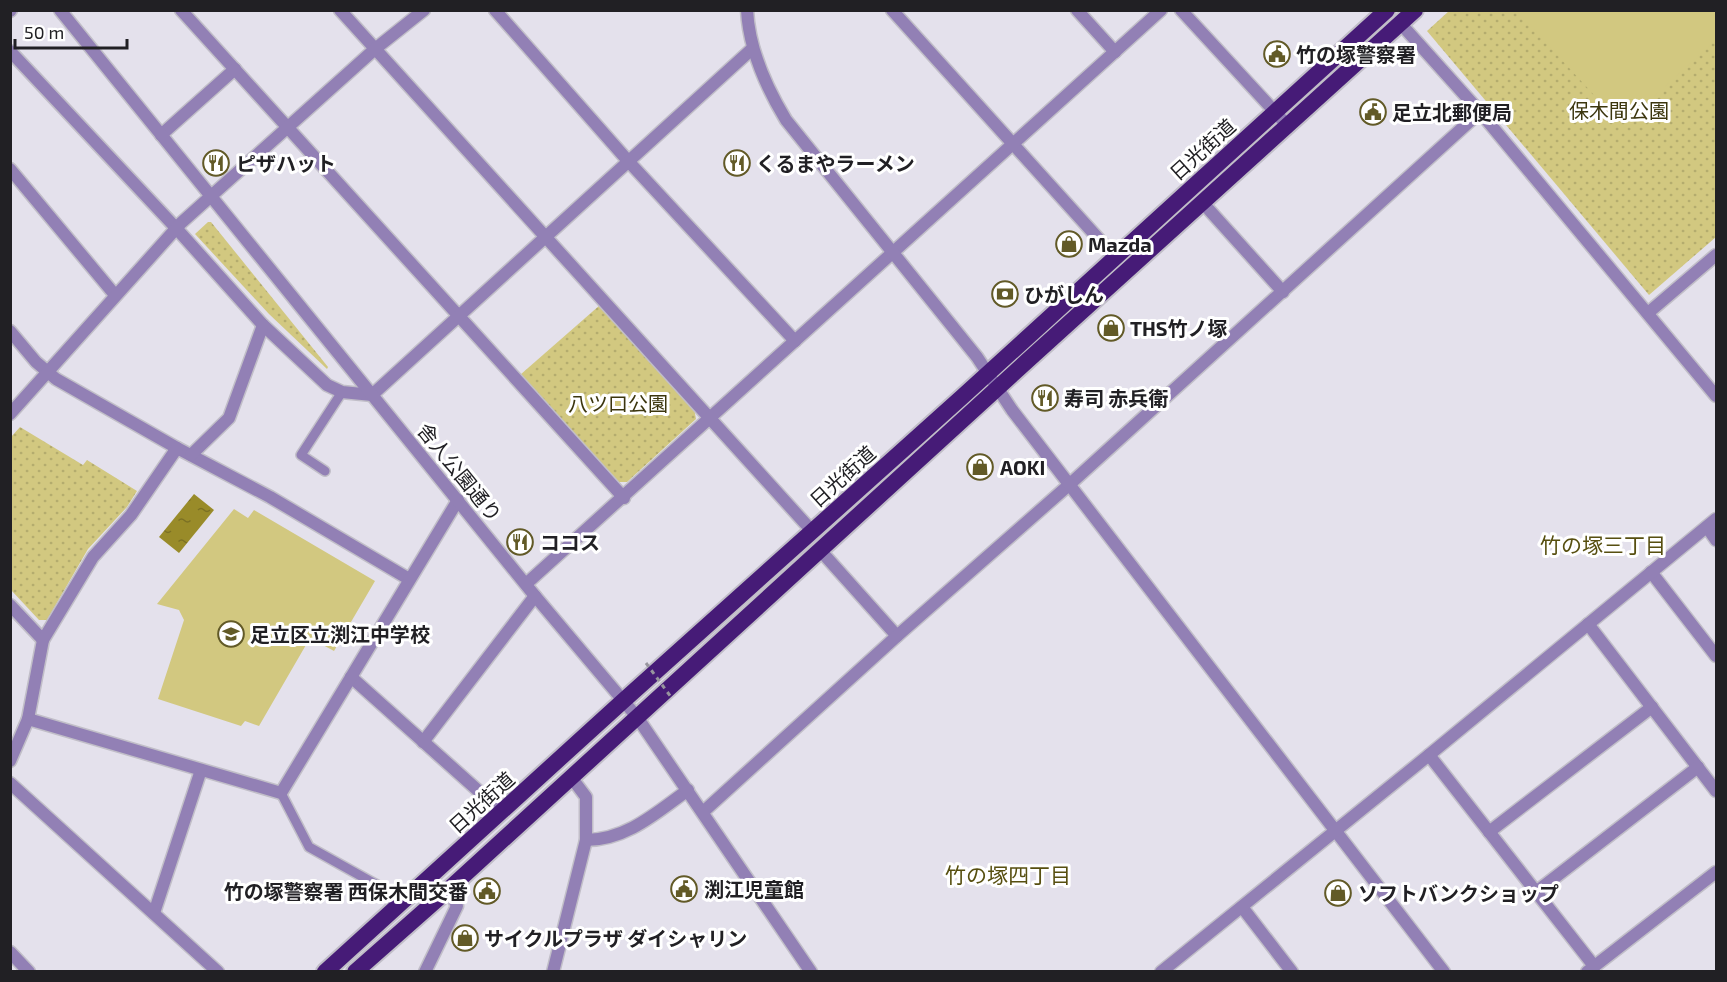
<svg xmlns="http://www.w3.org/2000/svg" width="1727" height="982" viewBox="0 0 1727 982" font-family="'Exo 2','Noto Sans JP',sans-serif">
<defs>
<pattern id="grass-dots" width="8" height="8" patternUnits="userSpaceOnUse" patternTransform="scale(1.5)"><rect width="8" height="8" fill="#d2c880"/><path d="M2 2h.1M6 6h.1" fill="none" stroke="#b4ac6e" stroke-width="1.8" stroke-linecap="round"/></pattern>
<pattern id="water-ripples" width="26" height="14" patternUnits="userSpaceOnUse" patternTransform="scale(1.5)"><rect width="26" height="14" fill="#998b29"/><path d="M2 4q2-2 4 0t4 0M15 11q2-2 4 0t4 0" fill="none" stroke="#7c7123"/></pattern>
</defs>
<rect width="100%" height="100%" fill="#e4e1ec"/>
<!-- grass -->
<g fill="url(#grass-dots)">
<polygon points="1449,11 1716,11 1716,237 1649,295 1427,31"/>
<polygon points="208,222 211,222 328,367 327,369 269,314 195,234"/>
<polygon points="600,305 694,408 696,419 627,482 619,482 520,375"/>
<polygon points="20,427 83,465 87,460 137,491 127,507 88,549 47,620 39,620 11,590 11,437"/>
</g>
<!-- garden -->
<g fill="#d2c880">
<polygon points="1517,11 1716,11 1716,40 1629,119 1616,119"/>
<polygon points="234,509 248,518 254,510 375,581 334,651 310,638 259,726 245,721 241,726 158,699 184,620 179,610 157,604"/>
</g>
<!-- water -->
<polygon fill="url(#water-ripples)" points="194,494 214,510 179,553 159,537"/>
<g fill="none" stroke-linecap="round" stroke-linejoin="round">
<!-- service casing -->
<g stroke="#c1bec8" stroke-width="12">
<g id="service">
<polyline points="325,471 301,455 342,392"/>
<polyline points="281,793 309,847 404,900"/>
</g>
</g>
<!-- minor casing -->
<g stroke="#c1bec8" stroke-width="15">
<g id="minor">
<polyline points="181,10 624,498"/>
<polyline points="340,10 812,531"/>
<polyline points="495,10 629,162 795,341"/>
<polyline points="892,10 1115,257"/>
<polyline points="1077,10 1115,52"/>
<polyline points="1181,10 1287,125"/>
<polyline points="1401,24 1480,112 1716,396"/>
<polyline points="10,51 176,228 263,325 327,385 342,392 372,395 753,48"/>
<polyline points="161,135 235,69"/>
<polyline points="10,169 115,295"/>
<polyline points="1202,202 1283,292"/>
<polyline points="1648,313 1716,255"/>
<polyline points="10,331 36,362 56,379 177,448 270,497 409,579"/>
<polyline points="191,455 229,418 263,325"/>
<polyline points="1707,527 1716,540"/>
<polyline points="820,550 897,636"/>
<polyline points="1651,572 1716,656"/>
<polyline points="526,584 1161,10"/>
<polyline points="10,605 43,640"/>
<polyline points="1588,624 1716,791"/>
<polyline points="351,677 502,812"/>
<polyline points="28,719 281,793 458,500"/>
<polyline points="423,742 535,596"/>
<polyline points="1429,755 1594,966"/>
<polyline points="10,761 28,719 43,640 93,557 131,515 177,448"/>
<polyline points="703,812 897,636 1070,484 1480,112"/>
<polyline points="1489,832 1652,707"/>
<path d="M 586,840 C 627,840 657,812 688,790"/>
<polyline points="1536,892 1698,767"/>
<polyline points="1242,907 1292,972"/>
<polyline points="154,913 201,770"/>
<polyline points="10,952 29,972"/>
<polyline points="425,972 457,906 449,889"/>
<polyline points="1587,972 1716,872"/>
</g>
</g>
<!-- tertiary casing -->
<g stroke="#c1bec8" stroke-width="15">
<g id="tertiary">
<polyline points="60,10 535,596 637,717 811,972"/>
<path d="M 747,10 C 749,50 766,87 786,120 L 977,357 L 1012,410 L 1444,972"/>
<polyline points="10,11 11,10"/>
<polyline points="10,414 181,223 375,49 424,10"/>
<polyline points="10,783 218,972"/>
<polyline points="553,972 586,840 586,797 571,777"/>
<polyline points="1161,972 1429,755 1716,519"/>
</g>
</g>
<!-- trunk casing -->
<g stroke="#c1bec8" stroke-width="20">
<g id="trunk">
<polyline points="325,972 623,701 962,397 1387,10"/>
<polyline points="355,972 449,889 1026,362 1415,10"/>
</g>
</g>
<!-- service -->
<use href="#service" stroke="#9280b5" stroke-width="9"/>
<!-- minor -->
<use href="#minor" stroke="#9280b5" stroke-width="12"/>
<!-- tertiary -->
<use href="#tertiary" stroke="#9280b5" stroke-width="12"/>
<!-- trunk -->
<use href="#trunk" stroke="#461b77" stroke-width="16"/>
<!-- path-bridge -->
<polyline stroke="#98959e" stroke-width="3" stroke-dasharray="4.5 4.5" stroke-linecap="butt" points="646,663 671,697"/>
</g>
<!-- icons -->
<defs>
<g id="civic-ring" transform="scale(1.35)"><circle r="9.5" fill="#fff" stroke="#625a27" stroke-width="1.5"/><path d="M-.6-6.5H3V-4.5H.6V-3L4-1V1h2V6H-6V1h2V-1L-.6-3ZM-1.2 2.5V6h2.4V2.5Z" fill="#625a27"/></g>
<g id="restaurant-ring" transform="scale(1.35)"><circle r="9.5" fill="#fff" stroke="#625a27" stroke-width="1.5"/><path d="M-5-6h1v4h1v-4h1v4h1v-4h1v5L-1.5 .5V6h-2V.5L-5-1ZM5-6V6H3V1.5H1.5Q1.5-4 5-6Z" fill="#625a27"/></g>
<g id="shop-ring" transform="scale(1.35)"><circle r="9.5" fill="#fff" stroke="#625a27" stroke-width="1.5"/><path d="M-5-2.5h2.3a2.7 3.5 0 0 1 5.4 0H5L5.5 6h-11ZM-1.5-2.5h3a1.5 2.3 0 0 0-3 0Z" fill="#625a27"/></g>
<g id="bank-ring" transform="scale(1.35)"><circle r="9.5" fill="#fff" stroke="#625a27" stroke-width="1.5"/><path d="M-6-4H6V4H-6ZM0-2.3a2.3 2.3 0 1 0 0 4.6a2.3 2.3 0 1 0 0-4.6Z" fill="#625a27"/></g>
<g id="school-ring" transform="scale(1.35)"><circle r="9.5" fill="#fff" stroke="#625a27" stroke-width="1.5"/><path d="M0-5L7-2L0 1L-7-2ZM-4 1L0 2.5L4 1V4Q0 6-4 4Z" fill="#625a27"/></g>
</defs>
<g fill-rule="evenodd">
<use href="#civic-ring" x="1277" y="54"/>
<use href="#civic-ring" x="1373" y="112"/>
<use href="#restaurant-ring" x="216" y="163"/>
<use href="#restaurant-ring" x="737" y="163"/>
<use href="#shop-ring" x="1069" y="244"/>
<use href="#bank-ring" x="1005" y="294"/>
<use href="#shop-ring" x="1111" y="328"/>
<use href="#restaurant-ring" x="1045" y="398"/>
<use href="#shop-ring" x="980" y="467"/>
<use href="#restaurant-ring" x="520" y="542"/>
<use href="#school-ring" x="231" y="634"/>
<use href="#civic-ring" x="684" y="889"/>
<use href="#civic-ring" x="487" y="891"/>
<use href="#shop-ring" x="1338" y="893"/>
<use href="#shop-ring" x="465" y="938"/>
</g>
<g text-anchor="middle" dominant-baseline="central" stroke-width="6" stroke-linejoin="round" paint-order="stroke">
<!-- poi labels -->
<g font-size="20" font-weight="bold" fill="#212024" stroke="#fff" text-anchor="start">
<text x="1296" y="54">竹の塚警察署</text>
<text x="1392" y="112">足立北郵便局</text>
<text x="236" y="163">ピザハット</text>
<text x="756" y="163">くるまやラーメン</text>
<text x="1088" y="244">Mazda</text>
<text x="1024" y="294">ひがしん</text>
<text x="1130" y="328">THS竹ノ塚</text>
<text x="1064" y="398">寿司 赤兵衛</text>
<text x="1000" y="467">AOKI</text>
<text x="540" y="542">ココス</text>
<text x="250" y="634">足立区立渕江中学校</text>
<text x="704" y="889">渕江児童館</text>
<text x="468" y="891" text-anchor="end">竹の塚警察署 西保木間交番</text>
<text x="1358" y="893">ソフトバンクショップ</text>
<text x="484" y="938">サイクルプラザ ダイシャリン</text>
</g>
<!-- park labels -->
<g font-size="20" fill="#3c360e" stroke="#fff">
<text x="1619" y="110">保木間公園</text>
<text x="618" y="403">八ツ口公園</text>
</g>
<!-- street labels -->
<g font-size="20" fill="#212024" stroke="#fff">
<text transform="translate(1202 149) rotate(-42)">日光街道</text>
<text transform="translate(460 472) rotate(51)">舎人公園通り</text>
<text transform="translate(842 476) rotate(-42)">日光街道</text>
<text transform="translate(481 802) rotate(-42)">日光街道</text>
</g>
<!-- neighbourhood labels -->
<g font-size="21" fill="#574f10" stroke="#fff">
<text x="1603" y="544">竹の塚三丁目</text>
<text x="1008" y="874">竹の塚四丁目</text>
</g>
</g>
<!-- border -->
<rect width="1727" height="982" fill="none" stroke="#212024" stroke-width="24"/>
<!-- scale -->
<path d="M15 39v9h112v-9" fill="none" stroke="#212024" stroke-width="3"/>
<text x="24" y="39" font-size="18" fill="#212024" stroke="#ffffff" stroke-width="4.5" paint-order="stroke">50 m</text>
</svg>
